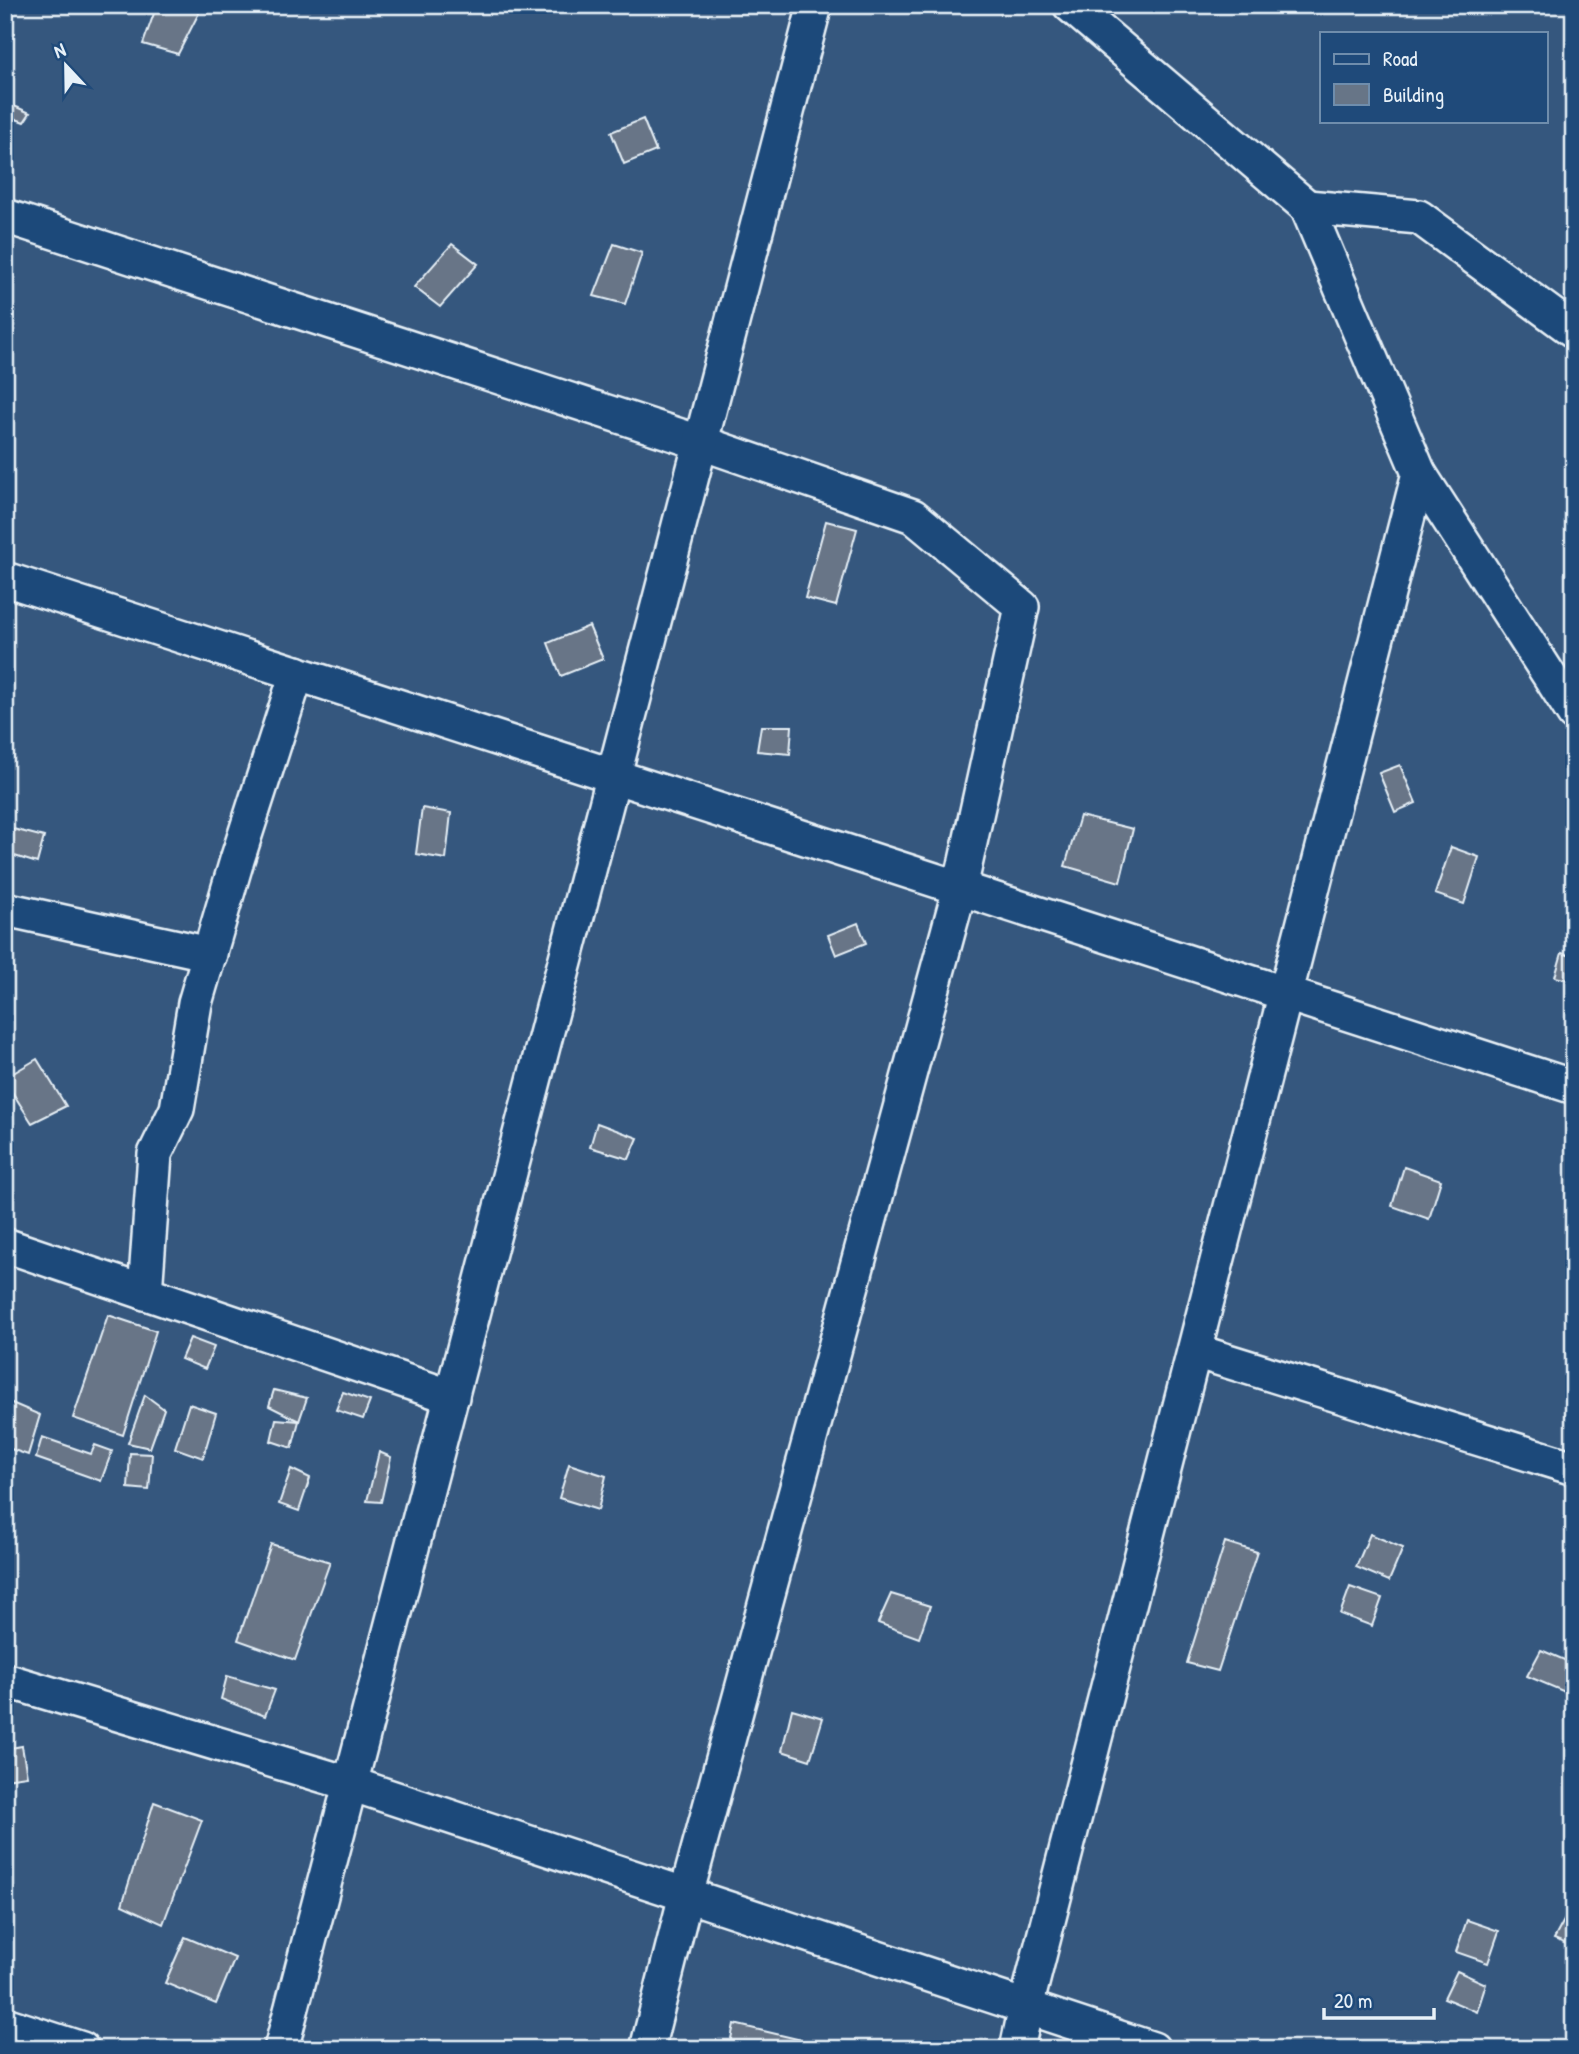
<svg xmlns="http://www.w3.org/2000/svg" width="1579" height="2054" viewBox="0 0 1579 2054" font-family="'Patrick Hand',sans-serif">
<rect width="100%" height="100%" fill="#35577e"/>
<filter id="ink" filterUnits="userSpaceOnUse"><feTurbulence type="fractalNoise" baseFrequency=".0143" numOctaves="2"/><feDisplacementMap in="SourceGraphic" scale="14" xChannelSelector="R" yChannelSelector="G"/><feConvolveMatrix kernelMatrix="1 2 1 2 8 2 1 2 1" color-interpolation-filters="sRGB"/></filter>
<g filter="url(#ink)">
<!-- building -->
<g fill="#677587" stroke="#e8f1f8" stroke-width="2">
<polygon points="157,5 203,5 178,54 143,44"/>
<polygon points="5,102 30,113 24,122 5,115"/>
<polygon points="643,119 656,151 624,164 611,132"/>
<polygon points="452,244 478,264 440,307 414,287"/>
<polygon points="614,244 642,253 625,304 594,296"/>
<polygon points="826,521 857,529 836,606 805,598"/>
<polygon points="589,626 603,659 561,676 548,643"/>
<polygon points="761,726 792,726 790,754 757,751"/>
<polygon points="1400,765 1416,803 1395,812 1379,773"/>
<polygon points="422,808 451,813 446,859 416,854"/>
<polygon points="1080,816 1133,829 1120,882 1065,866"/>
<polygon points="13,829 44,837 37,863 5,853"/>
<polygon points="1451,847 1479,857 1464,904 1435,894"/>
<polygon points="858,923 866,943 836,955 828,935"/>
<polygon points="1562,953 1574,957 1574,981 1555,977"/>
<polygon points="37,1059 66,1106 32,1123 5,1081 5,1078"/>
<polygon points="597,1123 638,1138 629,1159 590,1147"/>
<polygon points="1404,1167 1441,1180 1429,1219 1392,1206"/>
<polygon points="108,1315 156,1331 123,1435 73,1418"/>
<polygon points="190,1338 214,1347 205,1369 181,1359"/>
<polygon points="274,1390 307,1398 299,1421 269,1406"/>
<polygon points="343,1392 370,1401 363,1419 336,1410"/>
<polygon points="145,1395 164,1409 150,1448 128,1443"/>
<polygon points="7,1401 40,1415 28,1455 5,1447 5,1409"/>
<polygon points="189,1404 216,1413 203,1458 175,1448"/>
<polygon points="276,1419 299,1421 292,1448 271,1441"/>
<polygon points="42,1437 91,1454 95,1445 112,1451 101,1481 36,1458"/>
<polygon points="379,1452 391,1457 381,1502 367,1501"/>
<polygon points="130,1453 152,1454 149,1490 128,1488"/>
<polygon points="569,1464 606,1476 598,1510 559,1498"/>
<polygon points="291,1469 310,1478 299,1511 279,1504"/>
<polygon points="1370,1534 1403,1548 1389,1581 1356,1567"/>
<polygon points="1225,1542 1257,1552 1218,1671 1187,1663"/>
<polygon points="271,1544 330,1562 295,1660 238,1640"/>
<polygon points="1350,1587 1382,1598 1372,1626 1340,1614"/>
<polygon points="891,1594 930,1606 919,1638 878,1623"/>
<polygon points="1541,1650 1574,1664 1565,1692 1527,1676"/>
<polygon points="227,1676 275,1690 265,1716 221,1699"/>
<polygon points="792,1709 823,1718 810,1760 782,1751"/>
<polygon points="22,1746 27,1776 5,1779 5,1749"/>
<polygon points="154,1802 202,1820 163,1924 122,1905"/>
<polygon points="1568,1913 1574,1915 1574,1947 1554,1939"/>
<polygon points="1467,1920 1499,1931 1488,1963 1456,1952"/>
<polygon points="185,1937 235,1958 216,2004 165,1983"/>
<polygon points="1457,1971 1486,1984 1477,2012 1444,1998"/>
<polygon points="734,2024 810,2042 808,2049 729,2049"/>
</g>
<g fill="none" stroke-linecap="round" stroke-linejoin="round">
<!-- street casing -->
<g stroke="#e8f1f8" stroke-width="38">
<g id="street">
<polyline points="1307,207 1419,217 1574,331"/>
<polyline points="5,216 702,443 913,516 1022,607 960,888 686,1895 647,2049"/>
<polyline points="1419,473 1574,714"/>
<polyline points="5,579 1574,1087"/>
<polyline points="5,909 210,954"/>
<polyline points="5,1245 452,1397"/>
<polyline points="145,1293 155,1154 177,1109 195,1003 237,860 297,673"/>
<polyline points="1195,1351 1574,1468"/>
<polyline points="5,1680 351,1784 1153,2049"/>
<polyline points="5,2024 82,2049"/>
<polyline points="281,2049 815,5"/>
<polyline points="1017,2049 1026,2007 1419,473 1307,207 1070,5"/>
</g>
</g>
<!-- street -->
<use href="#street" stroke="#1f4a7a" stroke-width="33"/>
</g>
</g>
<!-- margin -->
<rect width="1579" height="2054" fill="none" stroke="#1f4a7a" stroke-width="28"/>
<rect x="14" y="14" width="1551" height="2026" fill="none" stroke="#e8f1f8" stroke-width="2.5" filter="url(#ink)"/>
<!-- legend -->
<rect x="1320" y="32" width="228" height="91" fill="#1f4a7a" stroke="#6f8dac" stroke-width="2"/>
<rect x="1334" y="54" width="35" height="10" fill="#1f4a7a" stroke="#6f8dac" stroke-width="2"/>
<text x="1383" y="66" font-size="21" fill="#e8f1f8">Road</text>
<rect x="1334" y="84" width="35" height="21" fill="#677587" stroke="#6f8dac" stroke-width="2"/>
<text x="1383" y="102" font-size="21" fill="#e8f1f8">Building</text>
<!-- north arrow -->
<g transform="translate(66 66) rotate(338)" stroke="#1f4a7a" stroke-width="5" paint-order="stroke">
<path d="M0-5L12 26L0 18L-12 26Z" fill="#e8f1f8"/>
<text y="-10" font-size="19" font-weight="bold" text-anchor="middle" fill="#e8f1f8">N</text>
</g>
<!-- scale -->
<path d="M1324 2008v10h110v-10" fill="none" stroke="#e8f1f8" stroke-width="3.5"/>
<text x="1334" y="2008" font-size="21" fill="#e8f1f8" stroke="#1f4a7a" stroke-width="5" paint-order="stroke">20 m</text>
</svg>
